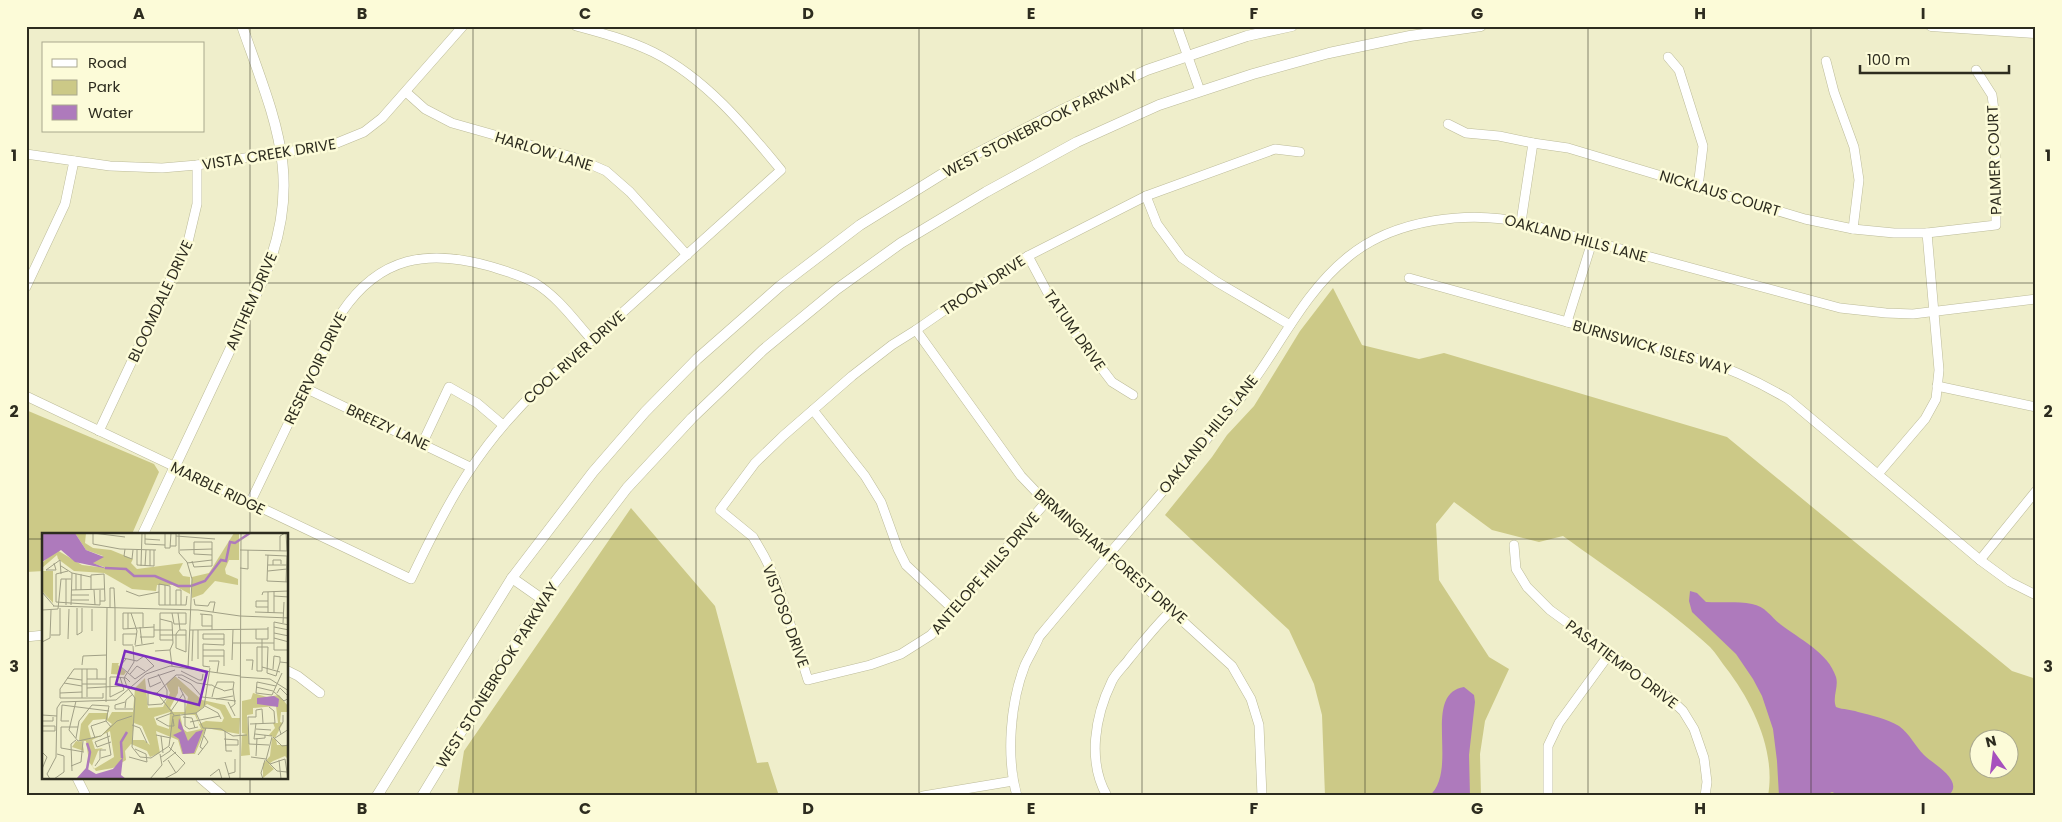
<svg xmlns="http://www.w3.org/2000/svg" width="2062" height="822" viewBox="0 0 2062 822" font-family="Poppins,sans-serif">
<rect width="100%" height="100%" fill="#efeecb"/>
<!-- green -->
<g fill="#ccc987" fill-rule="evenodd">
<path d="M 1333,288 L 1362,345 L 1419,359 L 1444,353 L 1727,437 L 2012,671 L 2036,679 L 2036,796 L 1768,796 C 1776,751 1753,703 1726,668 C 1721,662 1716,653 1710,647 C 1667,607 1611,571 1563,536 L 1539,542 L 1492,530 L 1454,502 L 1436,524 L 1439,580 L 1489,657 L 1509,669 L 1485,721 L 1480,754 L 1481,796 L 1325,796 L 1322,715 L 1314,684 L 1289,630 L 1165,515 L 1212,457 L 1227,435 L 1254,406 L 1300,331 ZM 1980,740 L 2010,740 L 2010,770 L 1980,770 Z"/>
<polygon points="26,410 154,464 159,472 132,534 44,534 44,571 26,572"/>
<polygon points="631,508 715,606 757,763 768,762 779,796 457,796 464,751"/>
</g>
<!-- water -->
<g fill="#ae7abc">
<path d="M 1690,591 L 1697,593 L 1706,602 C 1721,603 1737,601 1752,604 C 1765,606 1771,617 1780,624 C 1799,639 1828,652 1836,677 C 1839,687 1832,697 1836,707 C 1844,710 1850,709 1858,712 C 1871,715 1887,719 1899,726 C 1910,734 1915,746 1924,755 C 1933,764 1966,781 1948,796 L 1841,796 L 1832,792 L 1824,796 L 1779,796 L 1777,761 L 1773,729 L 1762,696 L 1753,679 L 1736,654 L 1692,612 L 1689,601 Z"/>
<path d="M 1464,687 L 1474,695 L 1475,702 L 1469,755 L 1470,796 L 1429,796 C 1460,771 1421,694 1464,687 Z"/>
</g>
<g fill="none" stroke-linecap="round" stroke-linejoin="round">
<!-- minor casing -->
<g stroke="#bcbb99" stroke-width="10">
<g id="minor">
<polyline points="1177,26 1200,91"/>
<polyline points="1668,57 1679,70 1703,146 1698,187"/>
<polyline points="1826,61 1834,92 1854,147 1859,180 1853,229"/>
<polyline points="406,92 425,109 452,123 576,158 606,171 630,192 687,255"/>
<polyline points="1448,124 1466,133 1499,136 1533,143 1568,148 1805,219 1853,229 1894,233 1927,233 1996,225 1995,118 1992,95 1976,70"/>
<polyline points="26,154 110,166 162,168 197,165 332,145 364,132 382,118 463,26"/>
<polyline points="1146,196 1157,224 1182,258 1217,282 1290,325"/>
<polyline points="1521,222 1533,143"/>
<polyline points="1028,256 1051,299 1074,332 1112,382 1133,395"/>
<path d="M 1409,278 L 1700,359 C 1732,369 1759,382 1788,399 L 1980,560 L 2010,582 L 2036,595"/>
<polyline points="26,287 65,204 74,161"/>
<polyline points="1567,322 1592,242"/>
<polyline points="916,330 1021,476 1042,498 1109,554 1232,666 1251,699 1259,725 1262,796"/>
<polyline points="1937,386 2036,407"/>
<polyline points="305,388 470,467"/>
<path d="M 26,396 L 411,579 C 448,501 478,445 543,384 L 781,170 C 744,125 705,78 653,52 C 628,40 602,33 576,26"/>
<polyline points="813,410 865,476 881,502 898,549 906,565 954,610"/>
<polyline points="99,431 188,242 197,204 197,165"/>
<polyline points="422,444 449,387 477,403 503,425"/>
<polyline points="1878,474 1925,419 1936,399 1939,370 1927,233"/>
<polyline points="1046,502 931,635 901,654 870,665 808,680 776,580 764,556 753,537 720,510 755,463 783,436 852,376 892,345 916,330 981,285 1028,256 1146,196 1275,149 1300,152"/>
<path d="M 250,503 L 342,312 C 380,256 428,249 489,266 C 505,271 521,275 535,283 C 558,297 574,320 592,340"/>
<polyline points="1514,545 1516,569 1527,587 1550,610 1664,693 1683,711 1694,729 1704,758 1707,782 1705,796"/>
<polyline points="1980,560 2036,491"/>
<polyline points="26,637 44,635"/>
<polyline points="288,671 298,676 320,693"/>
<polyline points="77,778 86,796"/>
<polyline points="923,796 1013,781"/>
<path d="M 1017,796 C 1006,757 1010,703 1025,665 C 1029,656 1035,647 1039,637 C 1106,556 1177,477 1243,395 C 1279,349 1302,294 1348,257 C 1394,219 1471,209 1528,224 L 1840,308 L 1886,313 L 1913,314 L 2036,299"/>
<path d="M 1107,796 C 1087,761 1095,716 1112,681 C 1116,673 1124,666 1129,659 C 1143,642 1156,625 1172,610"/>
<polyline points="1548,796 1548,746 1559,723 1610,653"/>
</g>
</g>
<!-- tertiary casing -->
<g stroke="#bcbb99" stroke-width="11">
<g id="tertiary">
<polyline points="1931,26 2036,33"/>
<path d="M 143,534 L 261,284 C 306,183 276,123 242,26"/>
<polyline points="512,578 542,599"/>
<polyline points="201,778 222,796"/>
<polyline points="377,796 512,578 593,472 645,412 697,359 780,286 860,225 968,158 1064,109 1147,70 1247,36 1292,26"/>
<polyline points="422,796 542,599 627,488 692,418 763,350 837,289 901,243 986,192 1077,142 1159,105 1253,74 1329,53 1410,36 1481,26"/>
</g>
</g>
<!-- minor -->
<use href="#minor" stroke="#fff" stroke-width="9"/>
<!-- tertiary -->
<use href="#tertiary" stroke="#fff" stroke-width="10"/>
</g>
<!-- grid -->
<path fill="none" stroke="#2d2c1f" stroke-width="1" stroke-opacity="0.55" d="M 250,26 L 250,534M 473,26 L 473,796M 696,26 L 696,796M 919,26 L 919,796M 1142,26 L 1142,796M 1365,26 L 1365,796M 1588,26 L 1588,796M 1811,26 L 1811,796M 26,283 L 2036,283M 26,539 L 44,539M 288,539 L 2036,539M 250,778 L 250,796"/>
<g text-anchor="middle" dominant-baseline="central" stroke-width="5" stroke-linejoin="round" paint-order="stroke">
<!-- street labels -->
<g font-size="15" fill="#2d2c1f" stroke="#fcfbd8">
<text transform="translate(1040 124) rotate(-27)">WEST STONEBROOK PARKWAY</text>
<text transform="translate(544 151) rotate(17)">HARLOW LANE</text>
<text transform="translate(269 154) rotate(-9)">VISTA CREEK DRIVE</text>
<text transform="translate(1994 160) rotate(-92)">PALMER COURT</text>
<text transform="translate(1720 193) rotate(17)">NICKLAUS COURT</text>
<text transform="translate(1576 238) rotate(15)">OAKLAND HILLS LANE</text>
<text transform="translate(983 285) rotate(-33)">TROON DRIVE</text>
<text transform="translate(160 301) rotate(-65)">BLOOMDALE DRIVE</text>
<text transform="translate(251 301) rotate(-66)">ANTHEM DRIVE</text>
<text transform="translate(1075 330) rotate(55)">TATUM DRIVE</text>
<text transform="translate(1652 347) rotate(16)">BURNSWICK ISLES WAY</text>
<text transform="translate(574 357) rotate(-42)">COOL RIVER DRIVE</text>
<text transform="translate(315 368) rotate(-64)">RESERVOIR DRIVE</text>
<text transform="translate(388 427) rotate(25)">BREEZY LANE</text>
<text transform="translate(1208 434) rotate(-51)">OAKLAND HILLS LANE</text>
<text transform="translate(218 488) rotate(26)">MARBLE RIDGE</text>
<text transform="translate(1111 556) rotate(41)">BIRMINGHAM FOREST DRIVE</text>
<text transform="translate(985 573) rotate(-49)">ANTELOPE HILLS DRIVE</text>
<text transform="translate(786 616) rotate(70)">VISTOSO DRIVE</text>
<text transform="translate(1622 664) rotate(37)">PASATIEMPO DRIVE</text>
<text transform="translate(497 675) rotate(-58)">WEST STONEBROOK PARKWAY</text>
</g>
</g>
<!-- overview -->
<g transform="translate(42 533)">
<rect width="246" height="246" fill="#efeecb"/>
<path d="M 33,0 L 44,0 L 43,10 L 51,15 L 69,17 L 91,26 L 89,30 L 95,36 L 141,30 L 137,38 L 141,43 L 148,44 L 148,61 L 131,52 L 115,52 L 114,58 L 90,56 L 62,40 L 32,38 L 16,26 L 15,22 L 0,35 L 1,38 L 11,38 L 11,70 L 0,58 L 0,30 L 15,17 L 40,32 L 65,35 L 50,30 L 61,23 L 44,17 ZM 192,0 L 197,0 L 197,27 L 187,27 L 183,36 L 184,41 L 196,46 L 196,52 L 173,48 L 161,61 L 150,65 L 150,44 L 167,40 ZM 70,130 L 77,130 L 76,132 L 84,139 L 82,142 L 69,141 ZM 133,143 L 160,167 L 183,172 L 190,185 L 198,185 L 197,201 L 164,195 L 153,221 L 140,221 L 136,207 L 114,198 L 118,220 L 108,224 L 105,218 L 89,211 L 83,218 L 84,227 L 71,235 L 54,238 L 47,229 L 44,208 L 40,208 L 42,218 L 30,214 L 34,208 L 40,209 L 37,208 L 39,191 L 47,180 L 66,180 L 66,186 L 70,179 L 91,179 L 93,155 L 103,145 L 106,175 L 121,174 L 128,160 L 124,151 ZM 136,153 L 146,164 L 143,179 L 131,179 L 128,175 L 136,160 ZM 165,171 L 178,177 L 182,185 L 180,189 L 164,188 L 157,191 L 154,180 ZM 128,179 L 127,196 L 115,192 L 112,184 ZM 138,181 L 153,182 L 159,196 L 145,199 L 141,196 ZM 63,186 L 70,191 L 60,202 L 49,205 L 46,193 L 51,187 ZM 92,190 L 100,193 L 108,212 L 102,207 L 90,207 ZM 68,198 L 72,224 L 52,236 L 50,233 L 56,218 L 61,215 L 53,216 L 50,207 ZM 211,160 L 225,164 L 237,162 L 246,173 L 246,179 L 239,179 L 238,189 L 241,190 L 233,205 L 227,202 L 233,195 L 231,190 L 236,190 L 234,173 L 211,175 L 211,181 L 205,182 L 208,222 L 199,223 L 200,202 L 204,201 L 200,200 L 200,168 L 209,166 ZM 230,205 L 234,206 L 235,212 L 246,212 L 246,226 L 243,223 L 231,228 L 227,231 L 232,236 L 221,245 L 221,231 L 228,223 Z" fill="#ccc987" fill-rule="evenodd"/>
<path d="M 33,0 L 44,17 L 62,24 L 51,30 L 66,36 L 33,29 L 19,17 L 0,29 L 0,1 ZM 232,163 L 237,166 L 236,174 L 215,171 L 215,165 ZM 137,185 L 146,208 L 154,199 L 161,197 L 152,220 L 141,221 L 137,206 L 131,202 L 140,198 L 136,195 ZM 81,224 L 79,242 L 84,246 L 34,246 L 44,235 L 54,241 L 71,236 Z" fill="#ae7abc"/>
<path fill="none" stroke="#ae7abc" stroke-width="2.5" d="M 63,35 L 84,36 L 92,43 L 113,43 L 136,53 L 149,53 L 163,48 L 179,27 L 184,28 L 188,9 L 193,10 L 208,0M 80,225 L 79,209 L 85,199M 45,236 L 48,219 L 45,210"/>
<path fill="none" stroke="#a1a086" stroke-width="1" d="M 51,0 L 51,11 L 78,16 L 114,17M 51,0 L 83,4M 103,0 L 103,11 L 123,12M 123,0 L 123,15 L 128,15 L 129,0M 137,0 L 137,20 L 145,29 L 150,46 L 146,135M 244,0 L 245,18M 134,3 L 173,6M 103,6 L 118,7M 128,13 L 134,13 L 134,0M 83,16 L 82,23 L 90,26 L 91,17M 95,17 L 95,32 L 112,33M 138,17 L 170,16M 198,17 L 247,18M 238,18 L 238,3 L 243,0M 223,22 L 245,23 L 244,49M 226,22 L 225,48 L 247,49M 150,28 L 152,34 L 170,33 L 170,9 L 152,9 L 152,21 L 170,22M 145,30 L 170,27M 226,32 L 245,32M 231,32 L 231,27 L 239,27 L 239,31M 19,33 L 30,40 L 49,44M 99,33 L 100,0M 103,33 L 104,17M 108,33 L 108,17M 112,33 L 112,17M 198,35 L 206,36 L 206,17M 4,37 L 18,27 L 19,41M 4,37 L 14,37 L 12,30M 26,38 L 14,41 L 14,69 L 58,72 L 58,57M 226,38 L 245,36M 34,41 L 34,57M 39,41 L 39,57M 24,46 L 24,72M 29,57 L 63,56M 49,57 L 49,42 L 62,41 L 63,68 L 58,68M 52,57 L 53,72M 84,58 L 97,63 L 117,59M 232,58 L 232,80M 0,59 L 12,73M 226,59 L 226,80M 29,62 L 47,62M 220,62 L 221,59 L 247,58M 232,63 L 247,64M 152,66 L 153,72 L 166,73 L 168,69 L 173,69 L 171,79M 29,67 L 47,67M 226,68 L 214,68 L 214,74 L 226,74M 29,72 L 30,40M 123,72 L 123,52M 128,72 L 128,53 L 117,51 L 117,72 L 144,72 L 145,63M 134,72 L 134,57 L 139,57 L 139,72M 11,73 L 156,77 L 198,83M 35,75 L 35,102 L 40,99 L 40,75M 68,75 L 68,55 L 72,55 L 73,76M 0,77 L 16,76 L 19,46 L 29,46M 213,79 L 242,80M 86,80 L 86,96M 89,80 L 95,98 L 93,112M 130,80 L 132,91 L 144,91 L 144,80 L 118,80 L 118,107 L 131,107M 136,80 L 138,97M 158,81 L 170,82 L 170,97M 160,81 L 160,93 L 170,93M 198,83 L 247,85M 118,86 L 130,89 L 131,110 L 128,117M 241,90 L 242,69M 247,92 L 232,89 L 232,117 L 247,117M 98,94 L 100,111M 101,94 L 101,80 L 81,80 L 81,96 L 112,94M 232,94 L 247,97M 214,96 L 214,106 L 226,106 L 226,94M 112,97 L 131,97M 137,97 L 144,97 L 144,119 L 134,115 L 134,101 ZM 148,97 L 226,96M 50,98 L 50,76M 232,100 L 247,103M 9,102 L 18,102 L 18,75M 118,102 L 144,102M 98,104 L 112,104 L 112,91M 232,105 L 247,109M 26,106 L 27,76M 220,106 L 220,138 L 215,138 L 215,114 L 226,114 L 225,140 L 234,143 L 238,129M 73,108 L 73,76M 0,109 L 8,105 L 9,77M 191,110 L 232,110M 91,112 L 81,112 L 81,101 L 95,101M 93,113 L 112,110M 128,117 L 130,133M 161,117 L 182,117 L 182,133M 113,118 L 128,117M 161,123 L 182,123M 81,125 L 95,128 L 102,123 L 112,133 L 93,146 L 78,133 L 84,126M 156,126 L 156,97M 190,127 L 191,97M 204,127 L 211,127 L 210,137M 150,128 L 151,97M 167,128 L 177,128 L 175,140M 40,132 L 41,123 L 65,122M 168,134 L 161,133 L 161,111 L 182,112 L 182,101 L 161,101 L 161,106 L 182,106M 220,134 L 238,139M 231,136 L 232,123 L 238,124 L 238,129 L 247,130M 139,138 L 157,147 L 160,147 L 161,141M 88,141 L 95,133 L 103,138M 78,144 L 82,157 L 68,164 L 68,144 L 75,144 L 83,145 L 84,145 L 88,149M 136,144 L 149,151 L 160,164 L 194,168M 198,144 L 228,146 L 247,158M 25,145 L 40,147M 45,146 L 64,146M 55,146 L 55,136 L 32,136 L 18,156 L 18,165 L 61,165 L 61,160M 119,149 L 108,154 L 106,146 L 133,137M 22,150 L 40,153M 40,151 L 64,151M 234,153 L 215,149 L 214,160 L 230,162 L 240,140M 85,154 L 93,165 L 90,214 L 98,224 L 109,225 L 127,213 L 131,183 L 154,180 L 162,174 L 168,135M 85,154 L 82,145 L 92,129 L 91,113M 214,154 L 231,158 L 242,168 L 247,165M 45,155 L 79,153M 138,155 L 143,165 L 143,193 L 147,196 L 156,194M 18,160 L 40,159M 115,160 L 106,160 L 106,172 L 120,171 L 125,165 L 125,157 L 116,141M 235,160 L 238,155 L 247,164M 45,164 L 45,136M 40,165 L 40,136M 174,166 L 191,163M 34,168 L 27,197 L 36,208 L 59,203 L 75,188 L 90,183M 64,169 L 65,75M 83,169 L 73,172 L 73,176 L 91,176M 186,169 L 193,183M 163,173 L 176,180 L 179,186M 83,175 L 84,167 L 91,161M 188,175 L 193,171 L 191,156M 129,178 L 141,161M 130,180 L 114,186 L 126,193 L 132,193 L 131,186M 154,180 L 161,195 L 179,196 L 191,203 L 205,202M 0,182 L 15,183M 132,182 L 115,160 L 134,142 L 140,142 L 155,150 L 168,152 L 170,152 L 173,154 L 181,157 L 182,158 L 191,156 L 192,149 L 175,149 L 175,150 L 172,156 L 170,164M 141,184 L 150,185 L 153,195M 0,188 L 11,188 L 11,184M 27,188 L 19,188 L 20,172 L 67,178M 148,189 L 178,183M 214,190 L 212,206 L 223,205 L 223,202M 221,190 L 220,176 L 214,177 L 214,184 L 206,184 L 207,211 L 227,212M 208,191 L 233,190 L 232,178 L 227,174M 90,192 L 98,195 L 105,210M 0,193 L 13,193 L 13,198 L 0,198M 36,194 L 19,194 L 19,215 L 42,219M 214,196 L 229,197M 183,198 L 184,218 L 190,218M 213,201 L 230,203M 239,201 L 237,195 L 241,189 L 241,182M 114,202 L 129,205M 68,203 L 53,209 L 55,214 L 69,209M 119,203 L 121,220M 231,204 L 240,213 L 247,212M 34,205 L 37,188 L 50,172 L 67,173 L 64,188 L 69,194M 53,205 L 49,193 L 64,188M 233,205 L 247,196M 182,206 L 196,207 L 196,212 L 183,212M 161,216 L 158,214 L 164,195M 0,219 L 5,224 L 0,236M 156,222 L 166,209 L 162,203M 214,223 L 215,205M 87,224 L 105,229 L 104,221 L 93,216M 119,224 L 128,218 L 132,209M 209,224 L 224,226M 59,225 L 69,222 L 65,199M 126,227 L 134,240M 224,227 L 235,238 L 245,239M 224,227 L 230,204M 237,227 L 239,246M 121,229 L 134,219M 183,229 L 188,246M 228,231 L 243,226 L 246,246M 29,233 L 39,229 L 41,208M 53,233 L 58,226 L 58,217 L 64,217M 30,238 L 29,211 L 34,207M 186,241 L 193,239 L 193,226M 168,243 L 177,236 L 180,246M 8,246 L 5,241 L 14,224 L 15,175 L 19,169 L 74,167 L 104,141 L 128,133 L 198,143M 12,246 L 22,239 L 22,223 L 15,221M 108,246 L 120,232 L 118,221M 122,246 L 135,239 L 143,230 L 127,214M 198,246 L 199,0M 221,246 L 219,240 L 223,227"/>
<path fill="#7b2cbf" fill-opacity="0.15" stroke="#7b2cbf" stroke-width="2.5" d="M 83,118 L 165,139 L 157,172 L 74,151 Z"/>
<rect width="246" height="246" fill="none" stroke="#2d2c1f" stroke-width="2.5"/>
</g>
<!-- border -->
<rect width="2062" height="822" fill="none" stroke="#fcfbd8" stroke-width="55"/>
<!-- legend -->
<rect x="42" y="42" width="162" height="90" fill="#fcfbd8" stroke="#a9a88e"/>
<rect x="52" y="59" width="25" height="8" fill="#ffffff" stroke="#a9a88e"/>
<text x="88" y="68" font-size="15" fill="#2d2c1f">Road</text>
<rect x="52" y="80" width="25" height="15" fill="#ccc987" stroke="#a9a88e"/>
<text x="88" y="92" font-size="15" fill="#2d2c1f">Park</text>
<rect x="52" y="105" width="25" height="15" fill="#ae7abc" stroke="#a9a88e"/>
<text x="88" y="118" font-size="15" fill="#2d2c1f">Water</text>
<!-- north arrow -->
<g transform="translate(1994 754) rotate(346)"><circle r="24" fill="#fcfbd8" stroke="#a9a88e"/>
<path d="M0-4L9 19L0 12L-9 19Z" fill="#a750bd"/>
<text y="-8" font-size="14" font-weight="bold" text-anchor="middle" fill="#2d2c1f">N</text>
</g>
<!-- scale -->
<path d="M1860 65v8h149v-8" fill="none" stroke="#2d2c1f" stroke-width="2.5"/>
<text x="1867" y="65" font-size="15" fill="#2d2c1f" stroke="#fcfbd8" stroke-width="4" paint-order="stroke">100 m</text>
<rect x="28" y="28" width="2006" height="766" fill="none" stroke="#2d2c1f" stroke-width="2"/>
<g font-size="16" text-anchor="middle" font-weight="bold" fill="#2d2c1f">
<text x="139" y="19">A</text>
<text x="362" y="19">B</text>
<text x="585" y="19">C</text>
<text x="808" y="19">D</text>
<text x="1031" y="19">E</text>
<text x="1254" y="19">F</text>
<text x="1477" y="19">G</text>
<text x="1700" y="19">H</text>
<text x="1923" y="19">I</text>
<text x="14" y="161">1</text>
<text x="2048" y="161">1</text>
<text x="14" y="417">2</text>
<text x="2048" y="417">2</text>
<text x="14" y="672">3</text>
<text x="2048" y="672">3</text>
<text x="139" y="814">A</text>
<text x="362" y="814">B</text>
<text x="585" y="814">C</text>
<text x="808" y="814">D</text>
<text x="1031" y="814">E</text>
<text x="1254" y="814">F</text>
<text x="1477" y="814">G</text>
<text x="1700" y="814">H</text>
<text x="1923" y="814">I</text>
</g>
</svg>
